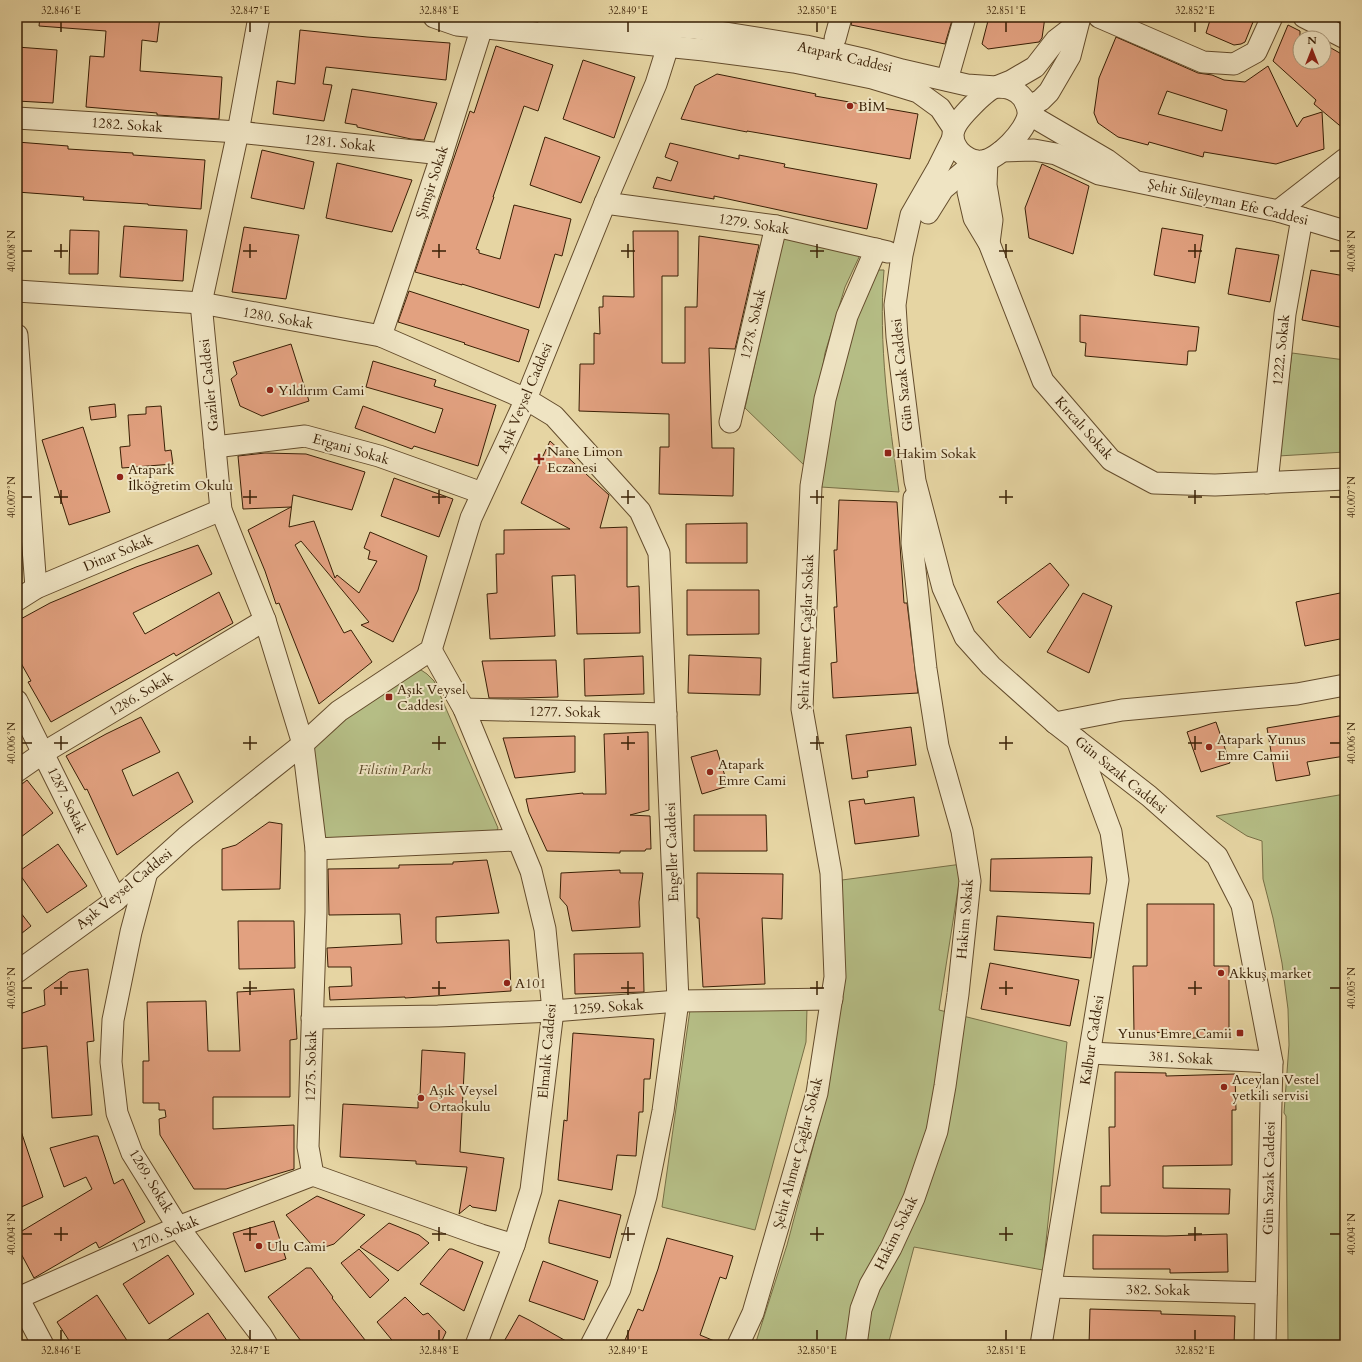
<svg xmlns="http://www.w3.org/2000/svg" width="1362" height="1362" viewBox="0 0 1362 1362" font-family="Cardo,serif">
<rect width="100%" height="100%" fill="#e6d5a3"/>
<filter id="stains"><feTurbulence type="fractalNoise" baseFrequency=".005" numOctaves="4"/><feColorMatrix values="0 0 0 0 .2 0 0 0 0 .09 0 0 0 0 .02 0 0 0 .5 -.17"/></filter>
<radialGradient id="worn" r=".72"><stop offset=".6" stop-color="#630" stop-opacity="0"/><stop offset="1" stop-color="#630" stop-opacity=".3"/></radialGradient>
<!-- green -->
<g fill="#b5bd85" stroke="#776e45">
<polygon points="783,238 860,255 845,287 825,353 806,467 745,408"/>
<path d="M 878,270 L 884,270 C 878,344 889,418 899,492 L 821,487 L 826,441 L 845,354 L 858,316 Z"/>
<polygon points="1292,353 1345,360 1345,452 1278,456"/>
<polygon points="421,670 427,674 434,681 498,828 495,835 320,840 310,749 334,726 395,681"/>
<polygon points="1345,794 1345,1345 1288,1345 1286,1116 1284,1113 1289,1045 1288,1009 1282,963 1273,918 1263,879 1262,841 1247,836 1216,816"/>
<polygon points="962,864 939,1010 1067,1042 1043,1270 914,1247 888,1345 755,1345 787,1245 821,1117 845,980 842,880"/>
<polygon points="807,1009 806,1042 755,1230 662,1207 690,1010"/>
</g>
<!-- building -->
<g fill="#e2a180" stroke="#391f05" fill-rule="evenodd">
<polygon points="40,17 160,17 157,42 142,40 140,71 222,77 219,119 157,115 157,113 86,107 90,56 104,57 106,31 39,26"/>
<polygon points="853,17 953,17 945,44 851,25"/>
<polygon points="989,17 1045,17 1042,38 1039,42 988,49 982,44"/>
<polygon points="1211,17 1255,17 1245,42 1241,44 1234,45 1206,33"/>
<polygon points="1288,25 1300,31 1300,62 1324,62 1324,44 1345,56 1345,130 1314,104 1316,100 1273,61"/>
<polygon points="300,30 367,37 450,43 446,80 326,67 323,84 332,85 324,121 273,114 277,81 295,84"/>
<path d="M 1116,37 L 1198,73 L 1212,75 L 1224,80 L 1245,82 L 1268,66 L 1297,127 L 1303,118 L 1322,112 L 1324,149 L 1276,164 L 1204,152 L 1203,157 L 1149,142 L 1148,145 L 1118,137 L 1098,123 L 1094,113 L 1099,78 ZM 1167,91 L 1227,110 L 1222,131 L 1158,114 Z"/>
<polygon points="496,46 553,65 538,111 524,106 493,197 494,197 476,249 479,250 479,253 500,259 514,205 571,219 562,256 555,254 539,308 462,284 462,285 415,272 470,111 474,113"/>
<polygon points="17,47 57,50 53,103 17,101"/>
<polygon points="583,60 635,77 614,138 563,119"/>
<polygon points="717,74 816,94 815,96 918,114 910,159 747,131 747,132 681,119 695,86"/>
<polygon points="352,89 437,103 424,140 411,139 357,127 357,125 345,123"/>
<polygon points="545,137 600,157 581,203 530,185"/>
<polygon points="17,142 68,146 68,149 133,153 133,155 205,160 201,209 148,205 148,204 83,200 84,197 17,192"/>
<polygon points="670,143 739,159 739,155 785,164 784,167 877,184 867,229 714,196 714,199 653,188 657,177 671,181 678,162 665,157"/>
<polygon points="262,150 314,162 304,209 251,198"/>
<polygon points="337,163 412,180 392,232 326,218"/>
<polygon points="1042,164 1089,186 1073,254 1029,238 1025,208"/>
<polygon points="124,226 187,230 183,281 120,277"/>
<polygon points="244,227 299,235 286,299 232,292"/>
<polygon points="1162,228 1203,235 1195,283 1154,275"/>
<polygon points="70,230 99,231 98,274 69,274"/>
<polygon points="633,231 678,231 678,276 662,276 662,363 685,363 685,307 697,307 699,236 759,245 735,349 709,348 712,448 734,448 733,496 659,494 660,447 669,447 669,414 579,411 580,364 594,364 594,333 600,334 599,307 603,307 603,296 634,297"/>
<polygon points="1236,248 1279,255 1270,302 1228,294"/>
<polygon points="1311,270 1345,276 1345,328 1302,320"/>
<polygon points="409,291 529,330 519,362 464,344 465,343 398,322"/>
<polygon points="1080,315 1199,327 1196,351 1188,351 1187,365 1085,356 1086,343 1080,342"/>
<polygon points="291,344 309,401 262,416 240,406 231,379 237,374 233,362"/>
<polygon points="373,361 436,380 434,386 496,405 478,466 414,446 412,449 355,428 363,406 435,433 443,409 366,387"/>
<polygon points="115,404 116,417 91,420 89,407"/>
<polygon points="161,406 165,451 171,450 173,464 122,468 120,447 130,446 128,415 146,414 146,407"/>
<polygon points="83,427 110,512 69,525 42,440"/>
<polygon points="550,441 609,495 600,528 627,527 627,587 639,586 640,633 577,634 575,575 552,576 555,636 490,639 487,594 497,593 496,554 504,554 504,530 570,529 521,503"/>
<polygon points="265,453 306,454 365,472 352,510 293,495 289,527 314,521 335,578 337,575 359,593 377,561 368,559 370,551 364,548 370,532 427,556 418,590 393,642 361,625 369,622 301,541 295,545 344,633 351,630 372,662 319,704 279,603 276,604 265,571 248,530 291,507 243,509 238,456"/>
<polygon points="394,478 453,499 439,537 381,516"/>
<polygon points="839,500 897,502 904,603 907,603 918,693 833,698 831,663 837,662 834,607 837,607 834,550 837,550"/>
<polygon points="747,523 747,563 686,563 686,524"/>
<polygon points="198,545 212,574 133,613 145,634 219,592 233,623 176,656 174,653 51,722 28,682 31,681 17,656 17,621 50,603 136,567"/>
<polygon points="1050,563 1069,585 1030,638 997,602"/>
<polygon points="687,590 759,590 759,634 687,635"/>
<polygon points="1345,592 1345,638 1305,646 1296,602"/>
<polygon points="1083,593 1112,606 1089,673 1047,652"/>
<polygon points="689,655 761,658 760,695 688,693"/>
<polygon points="643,656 644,694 585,696 584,659"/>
<polygon points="556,660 558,697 522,698 489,698 482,661"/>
<polygon points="1345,715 1345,756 1307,762 1310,775 1276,781 1267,728"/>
<polygon points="141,717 160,752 122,770 133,796 178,772 193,802 117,855 87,789 85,790 66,756 106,734"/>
<polygon points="1216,722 1230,763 1201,772 1187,732"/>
<polygon points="911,727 916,765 867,771 868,777 852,779 846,735"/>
<polygon points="648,732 649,810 630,815 650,816 651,849 646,849 645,851 620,851 620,853 547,851 529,812 526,799 583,793 583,794 606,794 604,734"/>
<polygon points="575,736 575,772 515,778 503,738"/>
<polygon points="717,750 728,786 702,794 691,757"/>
<polygon points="27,780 53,813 17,840 17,788"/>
<polygon points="914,797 919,836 855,844 849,801 864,799 865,804"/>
<polygon points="694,815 766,815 767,851 694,851"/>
<polygon points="269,822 282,824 280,889 222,890 222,849 236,845"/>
<polygon points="58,844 87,886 47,913 18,872"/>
<polygon points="1092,857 1090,894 990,891 991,859"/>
<polygon points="487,860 499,913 436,917 436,940 437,943 509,940 511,991 405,998 405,997 330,1000 329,987 352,986 351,967 328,967 327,948 402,944 400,914 329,915 328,869 399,868 399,865 453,864 453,862"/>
<polygon points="620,870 620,873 643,873 639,902 640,927 572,931 567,906 560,898 561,873"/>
<polygon points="697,873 783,874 782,919 762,918 765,984 703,987 699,918 697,918"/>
<polygon points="1147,904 1214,904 1214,966 1229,966 1229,1038 1187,1038 1187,1032 1134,1033 1133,966 1147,966"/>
<polygon points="17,908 31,926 17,937"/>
<polygon points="997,916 1094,923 1091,958 994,950"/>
<polygon points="238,921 294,921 295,968 239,969"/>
<polygon points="643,953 644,992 575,994 574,954"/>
<polygon points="990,963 1079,980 1070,1026 981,1009"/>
<polygon points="88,969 94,1041 87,1042 92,1115 52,1118 47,1046 17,1049 17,1015 45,1005 44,990 69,972"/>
<polygon points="294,989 297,1039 290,1040 290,1097 213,1097 213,1129 294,1125 294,1169 226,1189 194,1189 160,1135 159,1119 166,1117 165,1110 159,1110 159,1103 143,1103 143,1061 149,1061 147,1002 206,1001 208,1051 240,1051 237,992"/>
<polygon points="573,1033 654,1039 650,1079 644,1079 643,1112 639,1112 636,1156 617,1155 612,1190 558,1180 564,1120 567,1121"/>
<polygon points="422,1050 465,1053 460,1152 504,1158 496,1211 472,1207 470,1205 459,1214 467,1167 416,1164 416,1161 340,1157 343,1104 418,1108 418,1094 420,1095"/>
<polygon points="1115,1072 1166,1073 1166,1076 1235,1074 1236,1110 1232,1110 1232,1165 1163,1166 1163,1188 1230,1189 1229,1214 1101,1213 1101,1186 1110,1186 1109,1127 1115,1127"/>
<polygon points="19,1125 43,1197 17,1209 17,1126"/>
<polygon points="94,1136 98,1136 114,1184 123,1179 145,1222 99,1248 96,1242 34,1278 17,1246 17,1234 92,1189 86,1177 64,1187 50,1148"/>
<polygon points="317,1196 365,1215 334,1244 316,1250 286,1215"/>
<polygon points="559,1200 621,1215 610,1258 549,1243 549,1238"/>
<polygon points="274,1221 286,1259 245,1272 233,1233"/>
<polygon points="389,1223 419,1235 429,1243 398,1271 360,1247"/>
<polygon points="1227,1234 1228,1272 1170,1273 1170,1269 1093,1269 1093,1235 1166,1236"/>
<polygon points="667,1238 733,1256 726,1279 720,1277 700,1335 724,1345 623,1345 638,1309 643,1311 658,1269"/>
<polygon points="359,1249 389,1280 370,1298 341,1263"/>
<polygon points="449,1249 452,1249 483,1262 464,1311 420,1284"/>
<polygon points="168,1255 194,1294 149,1324 123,1284"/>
<polygon points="543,1261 598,1281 584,1320 529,1301"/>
<polygon points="306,1268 311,1268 333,1297 332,1298 369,1345 304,1345 268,1297"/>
<polygon points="97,1295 130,1345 72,1345 57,1322"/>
<polygon points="405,1297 423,1315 428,1313 446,1332 440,1345 396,1345 377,1322"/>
<polygon points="1090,1309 1161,1311 1161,1314 1235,1316 1234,1345 1089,1345"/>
<polygon points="208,1313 230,1345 160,1345"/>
<polygon points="519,1315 529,1320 573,1345 502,1345"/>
</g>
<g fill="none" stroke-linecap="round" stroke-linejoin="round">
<!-- minor casing -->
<g stroke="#644c2c" stroke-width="23">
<g id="minor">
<polyline points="259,17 238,132 201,303 221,510 265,620 303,744 316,849 316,912 308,1147 313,1175 481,1235 514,1245"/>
<polyline points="434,17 457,25 704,50 794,62 872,78 918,92 940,108 954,129"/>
<polyline points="547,17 694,28 806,46 867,60 902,70 967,85 996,87 1011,81 1035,67 1056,40 1078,23"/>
<polyline points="1080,17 1070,56 1049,92 1041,100 1028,107 1037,119 1107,160 1131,178"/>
<polyline points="1099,17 1203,62 1234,64 1256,52 1272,17"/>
<polyline points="1304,17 1345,38"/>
<polyline points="835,39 841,17"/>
<polyline points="947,80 965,17"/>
<path d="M 996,87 C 1007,87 1016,89 1023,98 C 1026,104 1029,108 1028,115 C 1026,130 998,160 982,161 C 974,162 966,158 960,152 C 955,146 951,138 954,130 C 957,119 985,91 996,87 Z"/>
<polyline points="17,118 238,132 442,154"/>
<polyline points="953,138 938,168 911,215 902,255 895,305 897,337 915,481 943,588 965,637 991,666 1055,723 1149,796 1217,856 1242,905 1272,1062 1265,1345"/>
<polyline points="1002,151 1034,150 1056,154 1099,174 1278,211 1345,231"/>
<polyline points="987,160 986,185 992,220 989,243"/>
<polyline points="976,161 969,177 968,192 974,218 989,243 1043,381 1111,460 1154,483 1215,485 1345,479"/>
<polyline points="605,203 776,226 888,252"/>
<polyline points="1278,211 1345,159"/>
<polyline points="928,213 943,189 975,162"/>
<polyline points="17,291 201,303 381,336 526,399 554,416 640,511 659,553 678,1001 663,1111 646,1196 620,1289 591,1345"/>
<polyline points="17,335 36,588"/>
<polyline points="381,336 442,154 482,27"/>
<polyline points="730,422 776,226"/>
<polyline points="215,447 305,436 379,456 482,493"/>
<polyline points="1267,483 1285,314 1302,218"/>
<polyline points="17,600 36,588 221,510"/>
<polyline points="431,650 464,709 531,871 545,929 553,1011 531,1190 514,1245 476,1345"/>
<polyline points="17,701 116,900"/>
<polyline points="464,709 666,714"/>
<polyline points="1055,723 1122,710 1297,694 1345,685"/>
<polyline points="17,771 43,753 265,620"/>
<polyline points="316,849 518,840"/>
<polyline points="147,872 131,932 113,1020 111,1062 117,1113 132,1153 178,1227 261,1335 267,1345"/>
<polyline points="17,972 116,900 186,837 303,744 339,711 431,650 471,518 526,399 605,203 656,84 668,46 675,17"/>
<polyline points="312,1018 438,1016 553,1011 678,1001 832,999"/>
<polyline points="1090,1053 1272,1062"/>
<polyline points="1051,1287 1266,1293"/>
<polyline points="17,1296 43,1345"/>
<polyline points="18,1298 178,1227 313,1175"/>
<polyline points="738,1345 753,1313 817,1093 835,977 831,873 802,709 811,486 825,399 847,316 876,249"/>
<polyline points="856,1345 861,1309 870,1285 891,1248 914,1198 937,1131 945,1086 958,994 970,881 962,831 938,746 926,669 912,543 914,498"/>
<polyline points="1041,1345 1118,880 1111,832 1077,740"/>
</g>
</g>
<!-- minor -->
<use href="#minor" stroke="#efe4c3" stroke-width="21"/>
</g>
<!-- ticks -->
<path fill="none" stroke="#391f05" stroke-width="1.5" d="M 61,22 L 61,32M 250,22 L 250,32M 439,22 L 439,32M 628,22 L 628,32M 817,22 L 817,32M 1006,22 L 1006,32M 1195,22 L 1195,32M 61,244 L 61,258M 250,244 L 250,258M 439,244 L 439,258M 628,244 L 628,258M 817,244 L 817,258M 1006,244 L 1006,258M 1195,244 L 1195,258M 22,251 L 32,251M 54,251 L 68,251M 243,251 L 257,251M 432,251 L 446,251M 621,251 L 635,251M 810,251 L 824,251M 999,251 L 1013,251M 1188,251 L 1202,251M 1330,251 L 1340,251M 61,490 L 61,504M 250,490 L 250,504M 439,490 L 439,504M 628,490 L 628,504M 817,490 L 817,504M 1006,490 L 1006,504M 1195,490 L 1195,504M 22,497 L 32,497M 54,497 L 68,497M 243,497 L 257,497M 432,497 L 446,497M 621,497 L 635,497M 810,497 L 824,497M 999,497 L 1013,497M 1188,497 L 1202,497M 1330,497 L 1340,497M 61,736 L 61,750M 250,736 L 250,750M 439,736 L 439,750M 628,736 L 628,750M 817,736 L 817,750M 1006,736 L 1006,750M 1195,736 L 1195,750M 22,743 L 32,743M 54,743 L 68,743M 243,743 L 257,743M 432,743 L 446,743M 621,743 L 635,743M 810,743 L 824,743M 999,743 L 1013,743M 1188,743 L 1202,743M 1330,743 L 1340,743M 61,981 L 61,995M 250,981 L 250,995M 439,981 L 439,995M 628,981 L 628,995M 817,981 L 817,995M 1006,981 L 1006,995M 1195,981 L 1195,995M 22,988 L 32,988M 54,988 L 68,988M 243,988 L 257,988M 432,988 L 446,988M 621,988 L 635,988M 810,988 L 824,988M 999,988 L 1013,988M 1188,988 L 1202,988M 1330,988 L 1340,988M 61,1227 L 61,1241M 250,1227 L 250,1241M 439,1227 L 439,1241M 628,1227 L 628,1241M 817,1227 L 817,1241M 1006,1227 L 1006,1241M 1195,1227 L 1195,1241M 22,1234 L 32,1234M 54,1234 L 68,1234M 243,1234 L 257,1234M 432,1234 L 446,1234M 621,1234 L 635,1234M 810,1234 L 824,1234M 999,1234 L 1013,1234M 1188,1234 L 1202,1234M 1330,1234 L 1340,1234M 61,1330 L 61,1340M 250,1330 L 250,1340M 439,1330 L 439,1340M 628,1330 L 628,1340M 817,1330 L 817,1340M 1006,1330 L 1006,1340M 1195,1330 L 1195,1340"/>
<!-- markers -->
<g fill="#8f2418" stroke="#efe4c3" stroke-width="1.5">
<circle cx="850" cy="106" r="4"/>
<circle cx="270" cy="390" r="4"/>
<rect x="884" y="449" width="8" height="8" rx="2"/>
<path d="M537 453h4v4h4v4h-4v4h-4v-4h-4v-4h4z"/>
<circle cx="120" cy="477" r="4"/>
<rect x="385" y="693" width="8" height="8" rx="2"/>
<circle cx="1209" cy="747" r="4"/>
<circle cx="710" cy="772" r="4"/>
<circle cx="1221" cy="973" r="4"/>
<circle cx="507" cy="983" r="4"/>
<rect x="1236" y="1029" width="8" height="8" rx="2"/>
<circle cx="1224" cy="1087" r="4"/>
<circle cx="421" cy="1098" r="4"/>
<circle cx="259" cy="1246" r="4"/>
</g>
<g text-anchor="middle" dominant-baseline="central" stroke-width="4" stroke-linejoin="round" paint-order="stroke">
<!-- street labels -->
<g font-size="14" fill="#391f05" stroke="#efe4c3">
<text transform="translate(845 57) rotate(13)">Atapark Caddesi</text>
<text transform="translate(127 125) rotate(4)">1282. Sokak</text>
<text transform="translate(340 143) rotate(6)">1281. Sokak</text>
<text transform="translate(432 182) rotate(-72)">Şimşir Sokak</text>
<text transform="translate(1228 202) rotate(13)">Şehit Süleyman Efe Caddesi</text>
<text transform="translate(754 224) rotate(9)">1279. Sokak</text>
<text transform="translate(278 318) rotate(10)">1280. Sokak</text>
<text transform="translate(753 324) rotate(-77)">1278. Sokak</text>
<text transform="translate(1281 350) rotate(-84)">1222. Sokak</text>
<text transform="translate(902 375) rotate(-96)">Gün Sazak Caddesi</text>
<text transform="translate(209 385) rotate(-96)">Gaziler Caddesi</text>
<text transform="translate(525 398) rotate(-67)">Aşık Veysel Caddesi</text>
<text transform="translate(1084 428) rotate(48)">Kırcalı Sokak</text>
<text transform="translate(351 449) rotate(16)">Ergani Sokak</text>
<text transform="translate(118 553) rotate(-23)">Dinar Sokak</text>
<text transform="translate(806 632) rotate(-88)">Şehit Ahmet Çağlar Sokak</text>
<text transform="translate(141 694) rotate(-31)">1286. Sokak</text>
<text transform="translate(565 712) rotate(1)">1277. Sokak</text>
<text transform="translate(1121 775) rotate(39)">Gün Sazak Caddesi</text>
<text transform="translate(67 800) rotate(64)">1287. Sokak</text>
<text transform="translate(672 852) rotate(-92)">Engeller Caddesi</text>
<text transform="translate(124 889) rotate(-39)">Aşık Veysel Caddesi</text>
<text transform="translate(965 919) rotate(-85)">Hakim Sokak</text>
<text transform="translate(608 1007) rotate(-4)">1259. Sokak</text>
<text transform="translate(1092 1040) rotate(-81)">Kalbur Caddesi</text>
<text transform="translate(547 1051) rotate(-85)">Elmalık Caddesi</text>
<text transform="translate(1181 1058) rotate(3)">381. Sokak</text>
<text transform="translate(311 1066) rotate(-89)">1275. Sokak</text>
<text transform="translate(798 1153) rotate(-75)">Şehit Ahmet Çağlar Sokak</text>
<text transform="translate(1269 1178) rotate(-89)">Gün Sazak Caddesi</text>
<text transform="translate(151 1181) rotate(59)">1269. Sokak</text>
<text transform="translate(896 1233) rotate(-64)">Hakim Sokak</text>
<text transform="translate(165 1234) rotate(-23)">1270. Sokak</text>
<text transform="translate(1158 1290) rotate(1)">382. Sokak</text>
</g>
<!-- poi labels -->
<g font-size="14" fill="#391f05" stroke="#efe4c3" text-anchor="start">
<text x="858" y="106">BİM</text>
<text x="278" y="390">Yıldırım Cami</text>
<text x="547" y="451">Nane Limon<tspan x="547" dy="16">Eczanesi</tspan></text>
<text x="896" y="453">Hakim Sokak</text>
<text x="128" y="469">Atapark<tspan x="128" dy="16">İlköğretim Okulu</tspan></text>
<text x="397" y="689">Aşık Veysel<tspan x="397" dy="16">Caddesi</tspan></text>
<text x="1217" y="739">Atapark Yunus<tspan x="1217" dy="16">Emre Camii</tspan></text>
<text x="718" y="764">Atapark<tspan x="718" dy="16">Emre Cami</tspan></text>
<text x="1229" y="973">Akkuş market</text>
<text x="515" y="983">A101</text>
<text x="1232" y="1033" text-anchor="end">Yunus Emre Camii</text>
<text x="1232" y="1079">Aceylan Vestel<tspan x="1232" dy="16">yetkili servisi</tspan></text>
<text x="429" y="1090">Aşık Veysel<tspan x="429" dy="16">Ortaokulu</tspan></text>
<text x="267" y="1246">Ulu Cami</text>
</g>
<!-- park labels -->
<g font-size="14" font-style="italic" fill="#584625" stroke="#efe4c3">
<text x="395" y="769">Filistin Parkı</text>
</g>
</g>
<!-- margin -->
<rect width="1362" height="1362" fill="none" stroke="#e6d5a3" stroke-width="44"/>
<!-- north arrow -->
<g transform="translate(1312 50)"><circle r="19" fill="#efe4c3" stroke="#a69577"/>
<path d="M0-3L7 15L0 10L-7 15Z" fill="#8f2418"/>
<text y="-6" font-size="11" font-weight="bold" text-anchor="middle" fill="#391f05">N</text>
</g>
<rect x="22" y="22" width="1318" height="1318" fill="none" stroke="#391f05" stroke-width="1.5"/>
<g font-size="10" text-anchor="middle" fill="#391f05">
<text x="61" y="14">32.846°E</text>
<text x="250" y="14">32.847°E</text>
<text x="439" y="14">32.848°E</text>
<text x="628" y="14">32.849°E</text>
<text x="817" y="14">32.850°E</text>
<text x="1006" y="14">32.851°E</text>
<text x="1195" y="14">32.852°E</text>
<text transform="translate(11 251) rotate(-90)" y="4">40.008°N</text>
<text transform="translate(1351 251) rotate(-90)" y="4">40.008°N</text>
<text transform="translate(11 497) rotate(-90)" y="4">40.007°N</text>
<text transform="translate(1351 497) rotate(-90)" y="4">40.007°N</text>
<text transform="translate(11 743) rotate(-90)" y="4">40.006°N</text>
<text transform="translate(1351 743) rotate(-90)" y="4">40.006°N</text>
<text transform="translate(11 988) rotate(-90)" y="4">40.005°N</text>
<text transform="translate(1351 988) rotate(-90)" y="4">40.005°N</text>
<text transform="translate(11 1234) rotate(-90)" y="4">40.004°N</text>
<text transform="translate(1351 1234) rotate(-90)" y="4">40.004°N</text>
<text x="61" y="1354">32.846°E</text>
<text x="250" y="1354">32.847°E</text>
<text x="439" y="1354">32.848°E</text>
<text x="628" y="1354">32.849°E</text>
<text x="817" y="1354">32.850°E</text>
<text x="1006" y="1354">32.851°E</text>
<text x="1195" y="1354">32.852°E</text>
</g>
<rect width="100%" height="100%" filter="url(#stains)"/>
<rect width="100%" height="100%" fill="url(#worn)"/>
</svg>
